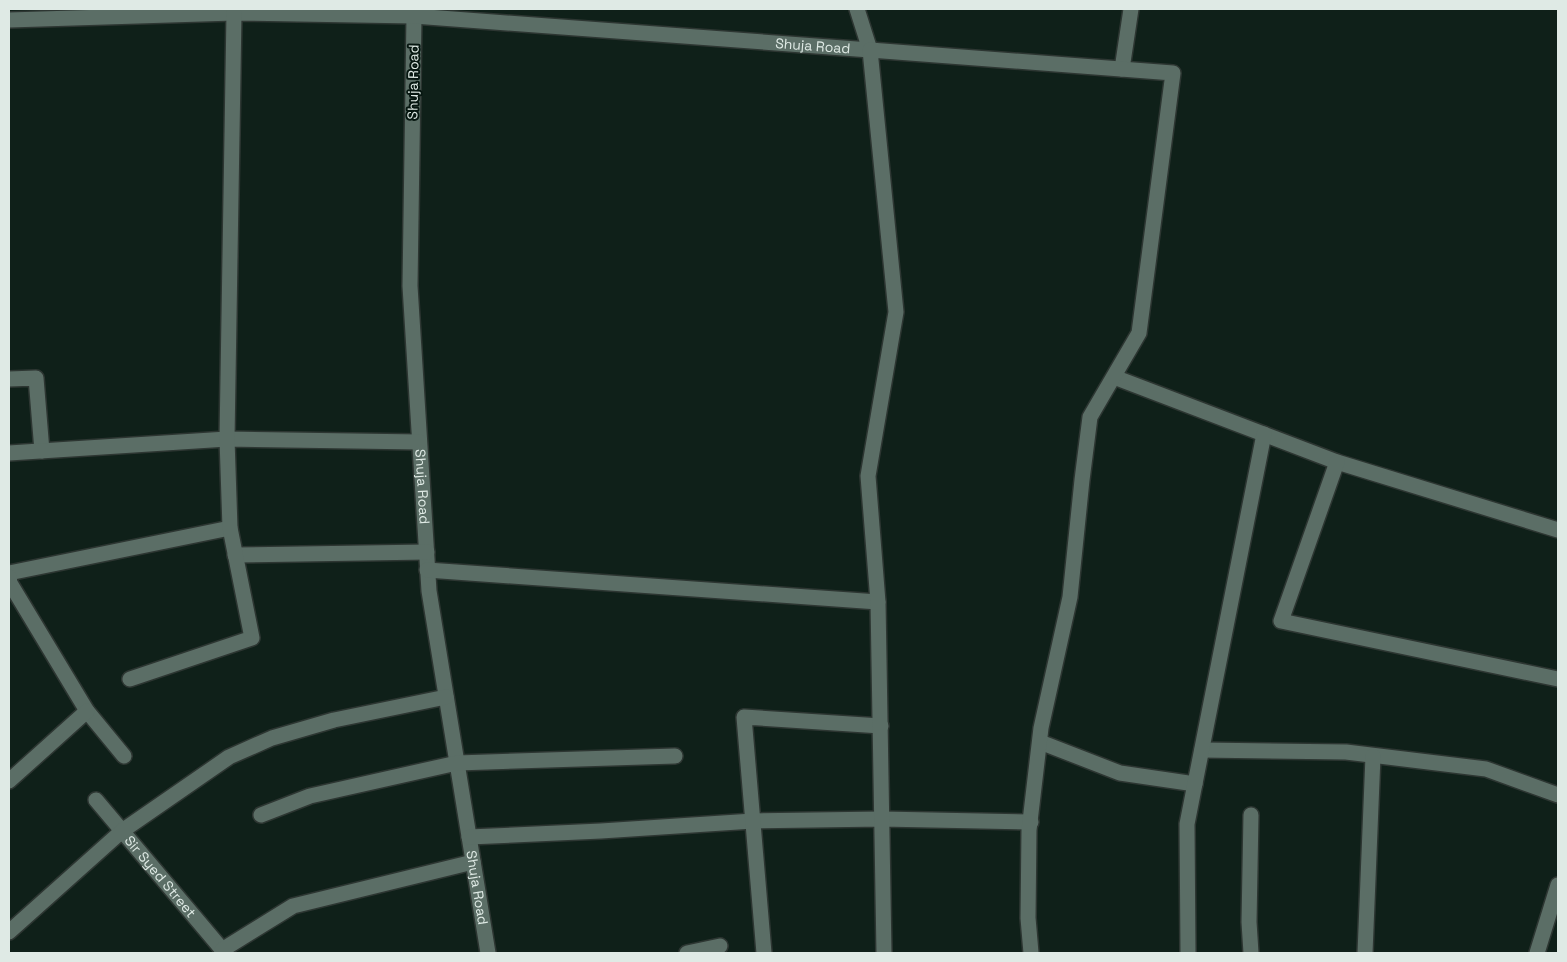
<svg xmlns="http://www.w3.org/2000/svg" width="1567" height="962" viewBox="0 0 1567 962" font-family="'Space Grotesk',sans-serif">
<rect width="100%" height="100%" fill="#0f2019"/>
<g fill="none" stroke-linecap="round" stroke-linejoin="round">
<!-- street casing -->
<g stroke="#2d3632" stroke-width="18">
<g id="street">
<path id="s1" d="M 414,16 L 410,286 L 429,591 L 488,953"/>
<path id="s2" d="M 9,20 L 234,13 L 414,16 L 870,50 L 857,9"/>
<polyline points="1122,69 1131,9"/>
<polyline points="1114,377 1337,462 1558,530"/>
<polyline points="9,379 36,378 42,451"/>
<polyline points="9,453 227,439 419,442"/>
<polyline points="1337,462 1281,621 1558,679"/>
<polyline points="235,555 427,552"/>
<polyline points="427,570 878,602"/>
<polyline points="9,573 230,528"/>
<polyline points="9,577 10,583 87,711 124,756"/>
<polyline points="130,679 252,638 230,528 227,439 234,13"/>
<polyline points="1040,742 1120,773 1195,784"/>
<polyline points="1202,750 1346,752 1486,769 1558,795"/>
<polyline points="9,781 87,711"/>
<path id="s3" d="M 96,800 L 225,953"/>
<polyline points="261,815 310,796 457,763 675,756"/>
<polyline points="1251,815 1249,922 1251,953"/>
<polyline points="469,837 601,831 753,821 882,819 1031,822"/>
<polyline points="9,932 122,831 229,757 272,738 334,720 446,697"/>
<polyline points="222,950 293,906 473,862"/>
<polyline points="687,953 720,946"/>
<polyline points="764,953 744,717 881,726"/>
<polyline points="884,953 878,602 868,476 896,312 870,50 1173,73 1139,333 1090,417 1082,480 1070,597 1041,728 1029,830 1028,918 1031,953"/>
<polyline points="1188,953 1187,824 1264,434"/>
<polyline points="1365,953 1373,756"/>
<polyline points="1537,953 1558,885"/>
</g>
</g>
<!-- street -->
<use href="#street" stroke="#5b6e66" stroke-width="15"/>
</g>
<g text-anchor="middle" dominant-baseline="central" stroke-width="4" stroke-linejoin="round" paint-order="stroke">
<!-- street labels -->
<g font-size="14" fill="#dfeae5" stroke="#061610">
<text stroke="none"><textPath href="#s2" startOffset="805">Shuja Road</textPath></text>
<text transform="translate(413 82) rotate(-89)">Shuja Road</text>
<text stroke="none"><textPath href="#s1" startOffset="471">Shuja Road</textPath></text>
<text stroke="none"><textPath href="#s3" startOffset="100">Sir Syed Street</textPath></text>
<text stroke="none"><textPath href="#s1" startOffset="876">Shuja Road</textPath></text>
</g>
</g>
<!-- border -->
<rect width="1567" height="962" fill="none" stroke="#dfeae5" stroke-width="20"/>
</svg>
